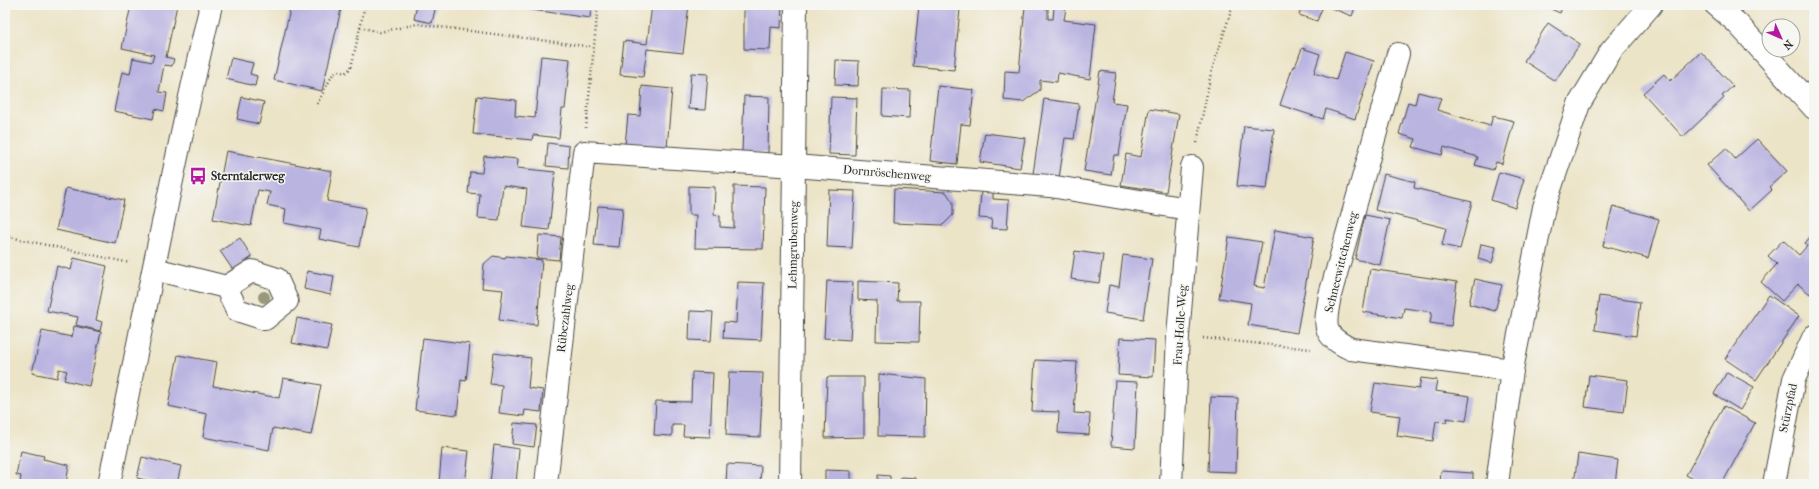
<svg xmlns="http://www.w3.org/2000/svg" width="1819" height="489" viewBox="0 0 1819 489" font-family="'IM FELL French Canon',serif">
<rect width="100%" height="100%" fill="#f6f6f2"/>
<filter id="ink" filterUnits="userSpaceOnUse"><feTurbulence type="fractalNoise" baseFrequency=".025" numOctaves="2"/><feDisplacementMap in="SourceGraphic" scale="8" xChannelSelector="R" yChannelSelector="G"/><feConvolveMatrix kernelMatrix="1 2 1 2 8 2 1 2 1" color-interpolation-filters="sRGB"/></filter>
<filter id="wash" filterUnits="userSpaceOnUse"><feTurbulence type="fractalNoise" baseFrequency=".012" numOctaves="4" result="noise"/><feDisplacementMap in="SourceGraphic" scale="16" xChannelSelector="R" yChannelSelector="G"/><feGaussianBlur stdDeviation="0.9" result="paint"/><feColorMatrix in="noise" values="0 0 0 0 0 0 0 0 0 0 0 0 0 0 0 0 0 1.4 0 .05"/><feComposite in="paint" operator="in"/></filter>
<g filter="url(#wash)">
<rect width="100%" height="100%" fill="#ece4c7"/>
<g id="blocks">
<!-- building -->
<g fill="#bab4e1">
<polygon points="131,5 177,5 166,57 174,59 172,66 164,65 159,92 167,93 164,111 155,109 153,119 114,111 122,72 130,74 133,58 152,62 154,55 122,48"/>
<polygon points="291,5 342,5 322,91 274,80"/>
<polygon points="417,5 436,5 432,23 414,19"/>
<polygon points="497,5 591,5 590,18"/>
<polygon points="652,5 689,5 683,53 647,49 643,77 620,75 624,41 647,44"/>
<polygon points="744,5 782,5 781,28 771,27 770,50 744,49"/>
<polygon points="919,5 960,9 954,70 913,66"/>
<polygon points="1302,5 1323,6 1317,21 1299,15"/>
<polygon points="1323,5 1356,5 1352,16"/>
<polygon points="1542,5 1563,5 1560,13"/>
<polygon points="1025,6 1048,9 1048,19 1053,19 1054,7 1066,8 1064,20 1096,24 1090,79 1058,73 1057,82 1040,80 1040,90 1023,102 1004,100 1005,71 1019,72"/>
<polygon points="1548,23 1580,44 1555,81 1524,61"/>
<polygon points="1302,48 1320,54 1314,73 1336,80 1345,52 1374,61 1355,119 1326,109 1323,119 1280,105 1293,66 1295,67"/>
<polygon points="1701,52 1733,86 1722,96 1724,98 1683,137 1643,93 1664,74 1670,81"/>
<polygon points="541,56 570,59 565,109 562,109 559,138 533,135 532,140 473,134 477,96 516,100 515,116 535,118"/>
<polygon points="231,58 253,63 250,74 257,76 255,86 226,79"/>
<polygon points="836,60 859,61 858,86 835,85"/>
<polygon points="1100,71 1116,73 1112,102 1127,104 1119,155 1114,155 1111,175 1084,171"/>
<polygon points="691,73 708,74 705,110 688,109"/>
<polygon points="642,86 672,89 667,148 625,145 628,115 640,116"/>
<polygon points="938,86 974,90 970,125 961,124 957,164 930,161"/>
<polygon points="883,89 910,90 909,118 882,116"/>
<polygon points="1418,92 1441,98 1437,110 1490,126 1493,116 1514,121 1502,164 1496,162 1493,170 1475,165 1478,157 1444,147 1442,155 1413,147 1416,139 1399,134 1408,102 1415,104"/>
<polygon points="744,96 769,97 768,153 742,152"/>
<polygon points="242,97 264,102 259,124 237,119"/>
<polygon points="831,97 857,98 855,155 829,154"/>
<polygon points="1044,99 1079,104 1074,139 1065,138 1059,178 1033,174"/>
<polygon points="1149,109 1179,114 1166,192 1121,185 1126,154 1141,157"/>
<polygon points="1244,126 1274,129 1267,189 1237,186"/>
<polygon points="985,133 1025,138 1020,168 980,162"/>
<polygon points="1757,139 1787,171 1769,187 1772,190 1749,211 1707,165 1726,148 1735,159"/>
<polygon points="548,143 569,146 568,168 546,166"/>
<polygon points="226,151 332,171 327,201 366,208 359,247 319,239 321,230 284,223 286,209 267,205 270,192 258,190 251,226 213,219"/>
<polygon points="484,156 518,159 517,168 555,172 549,230 523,227 527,189 503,186 499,220 478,218 480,194 468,193 470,172 482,173"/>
<polygon points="1499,172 1524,179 1515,208 1491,200"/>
<polygon points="1384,174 1415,182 1414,188 1472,202 1460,249 1442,245 1446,228 1375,210"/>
<polygon points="689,186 715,187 714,215 720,216 720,227 734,228 734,186 765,187 763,249 695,248 696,215 689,215"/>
<polygon points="66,188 124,200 115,243 56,230"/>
<polygon points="894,189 946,192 953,202 953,215 943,225 893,223"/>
<polygon points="829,190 855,191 852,248 827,247"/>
<polygon points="981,191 993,192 993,199 1009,200 1007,229 991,228 992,219 979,218"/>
<polygon points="598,206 623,208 619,247 594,245"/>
<polygon points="1613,206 1659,219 1648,258 1603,246"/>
<polygon points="1365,215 1390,220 1380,265 1355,259"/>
<polygon points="1275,230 1314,237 1297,333 1248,325 1251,303 1219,298 1229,237 1262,242 1254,286 1264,288"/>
<polygon points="1814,233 1814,290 1810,294 1798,284 1782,301 1761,282 1777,264 1768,256 1783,240 1799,255 1807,246 1805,243"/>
<polygon points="539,235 561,237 559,260 537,258"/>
<polygon points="240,238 252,257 233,270 220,251"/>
<polygon points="1481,244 1496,247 1492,263 1478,259"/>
<polygon points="1075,251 1103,255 1099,283 1071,279"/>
<polygon points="1123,255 1152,259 1143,319 1105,313 1109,285 1119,287"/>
<polygon points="493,256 505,258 506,256 542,260 537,325 499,320 503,290 482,288 484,264"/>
<polygon points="74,258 107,266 96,320 102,322 100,331 76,325 78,317 47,311 57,266 71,270"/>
<polygon points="1370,269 1457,282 1451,326 1430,323 1432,312 1404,308 1402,318 1363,312"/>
<polygon points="307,271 334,276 331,295 304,289"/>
<polygon points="1475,279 1502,285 1495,311 1469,304"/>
<polygon points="827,281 853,282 850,340 824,338"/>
<polygon points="858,281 898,283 897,301 920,301 919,342 876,341 877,301 858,300"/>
<polygon points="738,282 764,283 761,340 723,338 724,322 736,323"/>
<polygon points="1769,295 1799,316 1756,380 1725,359"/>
<polygon points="1599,296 1640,302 1636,336 1595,330"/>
<polygon points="690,311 713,312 711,341 689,340"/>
<polygon points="297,318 332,325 327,350 292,343"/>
<polygon points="74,326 101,332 89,386 64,380 67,371 59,369 57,378 32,373 42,331 72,337"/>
<polygon points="423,338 470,344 466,381 461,380 457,415 415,410"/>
<polygon points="1120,338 1155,340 1153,377 1118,375"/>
<polygon points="494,353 531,358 528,388 543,390 541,412 525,410 524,416 499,413 502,385 490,384"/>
<polygon points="178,355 217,362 213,386 279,398 283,378 321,385 311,435 273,428 269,450 203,437 207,414 168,406"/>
<polygon points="1035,360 1077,362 1074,413 1090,414 1089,435 1058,433 1059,412 1032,411"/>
<polygon points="692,372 713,373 710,437 683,436 684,425 672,425 672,436 654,435 656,401 691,402"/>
<polygon points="729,372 763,373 760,437 726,435"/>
<polygon points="1727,372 1754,387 1740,410 1714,394"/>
<polygon points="879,374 926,379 925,437 878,436"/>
<polygon points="1589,375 1628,380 1624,412 1585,407"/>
<polygon points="827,377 864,377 864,437 825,438"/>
<polygon points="1421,378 1437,380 1435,391 1470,396 1466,421 1447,418 1446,422 1436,421 1433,441 1397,436 1400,416 1370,412 1375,383 1419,389"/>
<polygon points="1115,381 1138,382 1135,448 1111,446"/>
<polygon points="1211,397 1238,398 1236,472 1208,471"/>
<polygon points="1724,406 1755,423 1722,484 1703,484 1686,475"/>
<polygon points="514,423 537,425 534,447 512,444"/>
<polygon points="494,445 519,449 516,484 490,484"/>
<polygon points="442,448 469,451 465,484 439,483"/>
<polygon points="21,451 44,456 43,459 69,465 66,484 20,484 21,476 16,475"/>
<polygon points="1578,454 1618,460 1615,484 1574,484"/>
<polygon points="142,457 181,466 177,484 164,484 137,478"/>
<polygon points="727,464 761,466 760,484 726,484"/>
<polygon points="825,470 851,471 851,484 825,484"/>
<polygon points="1441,471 1473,473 1473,484 1440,484"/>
<polygon points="878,475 890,476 890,484 878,484"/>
<polygon points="901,477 916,478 916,484 901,484"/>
</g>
</g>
</g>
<g filter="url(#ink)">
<use href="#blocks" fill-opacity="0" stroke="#484742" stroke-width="1"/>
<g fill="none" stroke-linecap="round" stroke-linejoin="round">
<!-- minor casing -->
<g stroke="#484742" stroke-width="24">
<g id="minor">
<polyline points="1716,5 1737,23 1814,108"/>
<path d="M 1398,54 L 1330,295 C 1325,326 1320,334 1351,349 L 1512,370"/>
<polyline points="154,269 226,287 237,310 265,319 287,301 277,279 252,271 226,287"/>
<path d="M 109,484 C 143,324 173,164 211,5"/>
<polyline points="546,484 584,152 794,166 1050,186 1188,209"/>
<polyline points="790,484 796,5"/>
<polyline points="1171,484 1178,336 1192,167"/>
<polyline points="1497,484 1512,370 1544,207 1579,104 1611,51 1651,5"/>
<polyline points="1774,484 1794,379 1814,336"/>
</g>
</g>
<!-- path -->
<g stroke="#484742" stroke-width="2.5" stroke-dasharray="1 3" stroke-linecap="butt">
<polyline points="360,27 380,32 417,24 593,47"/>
<polyline points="317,104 333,74 338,71 345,73 351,68 365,5"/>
<polyline points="586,128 598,5"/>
<polyline points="1197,143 1211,73 1233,5"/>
<polyline points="5,236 130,263"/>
<polyline points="1203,338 1311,349"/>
</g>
<!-- minor -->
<use href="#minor" stroke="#fff" stroke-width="22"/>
</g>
<!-- trees -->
<circle fill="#97987b" cx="264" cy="297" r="6"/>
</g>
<!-- icons -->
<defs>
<g id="bus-bare" transform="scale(1.38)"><path d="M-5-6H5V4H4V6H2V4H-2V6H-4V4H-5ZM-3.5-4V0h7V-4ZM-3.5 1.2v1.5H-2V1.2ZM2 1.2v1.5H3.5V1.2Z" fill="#b5179e" stroke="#f6f6f2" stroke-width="2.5" paint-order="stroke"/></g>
</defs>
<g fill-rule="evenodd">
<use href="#bus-bare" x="198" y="176"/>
</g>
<g text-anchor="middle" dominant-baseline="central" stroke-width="3" stroke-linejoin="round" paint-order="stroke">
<!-- street labels -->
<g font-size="12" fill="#2b2b2b" stroke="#f6f6f2">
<text transform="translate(887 173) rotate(5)">Dornröschenweg</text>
<text transform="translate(793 245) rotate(-89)">Lehmgrubenweg</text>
<text transform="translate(1341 262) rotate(-76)">Schneewittchenweg</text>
<text transform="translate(565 318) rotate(-83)">Rübezahlweg</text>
<text transform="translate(1180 325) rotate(-86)">Frau-Holle-Weg</text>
<text transform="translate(1788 408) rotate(-78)">Stürzpfad</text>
</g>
<!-- poi labels -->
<g font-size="12" font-weight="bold" fill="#2b2b2b" stroke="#f6f6f2" text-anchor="start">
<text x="211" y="176">Sterntalerweg</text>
</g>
</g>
<!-- margin -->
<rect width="1819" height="489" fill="none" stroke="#f6f6f2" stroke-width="20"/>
<!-- north arrow -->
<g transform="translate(1781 38) rotate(135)"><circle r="19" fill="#f6f6f2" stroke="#a5a5a2"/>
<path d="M0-3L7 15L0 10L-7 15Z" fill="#b5179e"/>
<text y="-6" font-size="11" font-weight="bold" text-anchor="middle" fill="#2b2b2b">N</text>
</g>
</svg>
